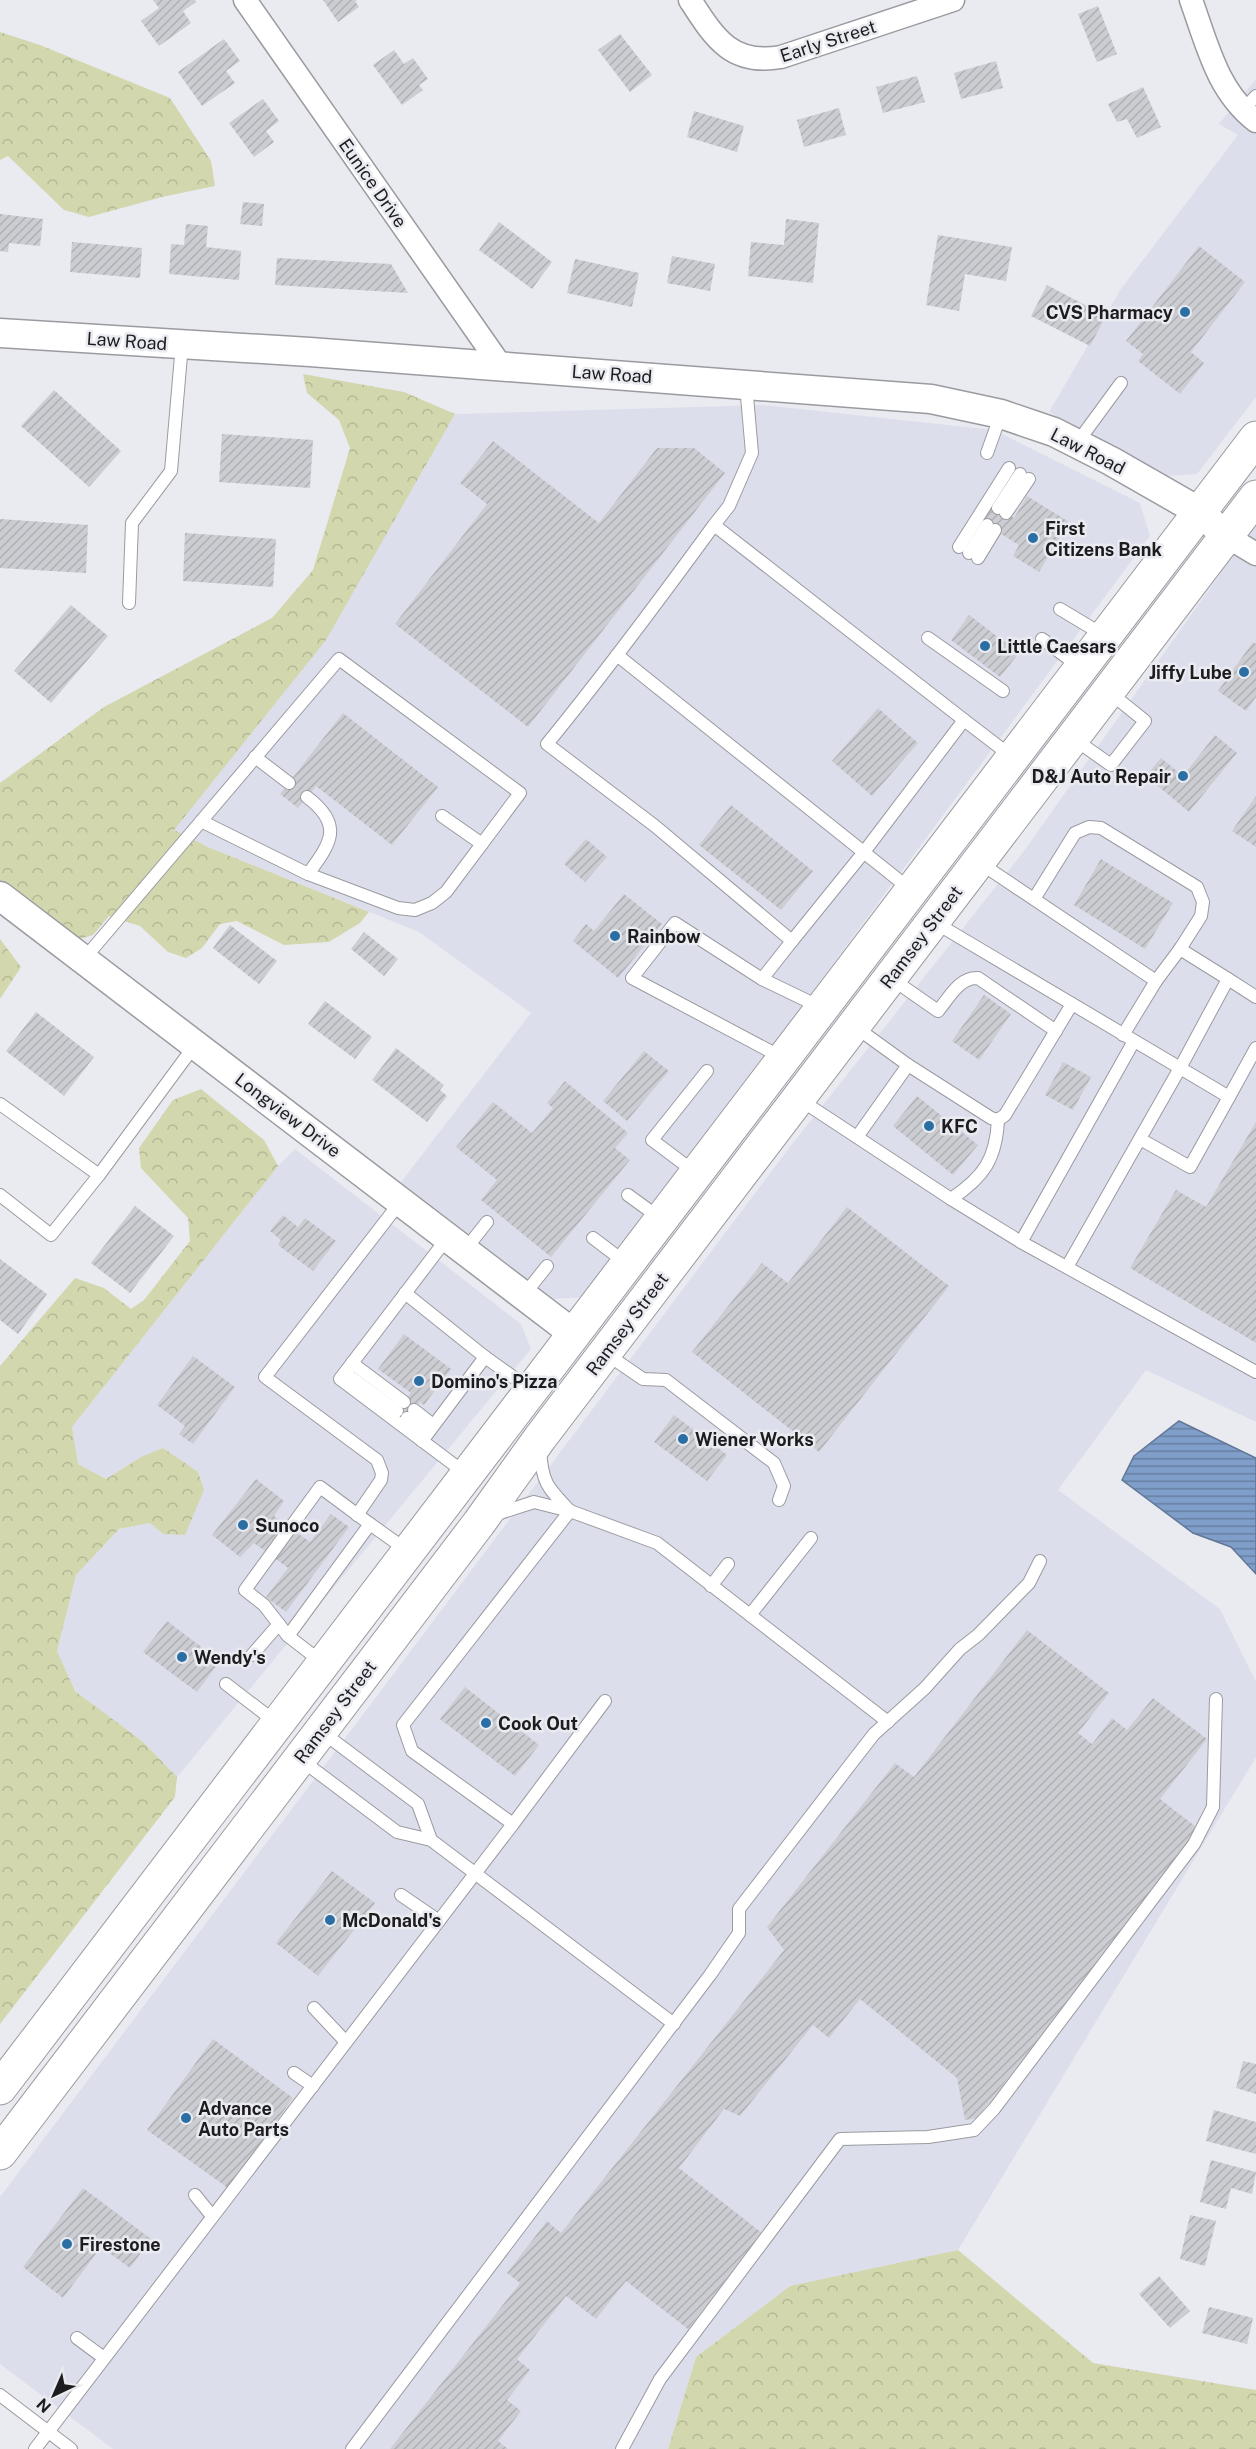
<svg xmlns="http://www.w3.org/2000/svg" width="1256" height="2449" viewBox="0 0 1256 2449" font-family="'Public Sans',sans-serif">
<defs>
<pattern id="forest-crowns" width="20" height="18" patternUnits="userSpaceOnUse" patternTransform="scale(1.5)"><rect width="20" height="18" fill="#d3d7ae"/><path d="M2 6a3 3 0 1 1 6 0M12 15a3 3 0 1 1 6 0" fill="none" stroke="#b5b895"/></pattern>
<pattern id="water-rules" width="6" height="5" patternUnits="userSpaceOnUse" patternTransform="scale(1.5)"><rect width="6" height="5" fill="#7f9ec9"/><path d="M0 2.5h6" fill="none" stroke="#6780a3"/></pattern>
<pattern id="building-hatch" width="6" height="6" patternUnits="userSpaceOnUse" patternTransform="scale(1.5)"><rect width="6" height="6" fill="#cccdd2"/><path d="M-1 1l2-2M0 6l6-6M5 7l2-2" fill="none" stroke="#afb0b4"/></pattern>
</defs>
<rect width="100%" height="100%" fill="#eaebf1"/>
<!-- built -->
<g fill="#dddeec">
<polygon points="1256,79 1256,397 1197,474 1167,476 1049,412 1121,289 1238,135 1219,124"/>
<polygon points="763,405 994,430 1140,503 1150,536 586,1297 554,1299 401,1182 531,1013 419,932 208,847 173,830 326,639 455,414"/>
<polygon points="1256,523 1256,1422 1146,1370 1058,1490 1220,1609 1256,1682 1256,1757 958,2250 790,2286 696,2357 668,2449 113,2449 0,2364 0,2197 789,1148 1024,851"/>
<polygon points="295,1149 521,1324 531,1349 177,1777 142,1741 75,1691 57,1651 76,1575 119,1529 150,1523 163,1534 141,1457 106,1479 78,1464 72,1427 278,1166"/>
</g>
<!-- forest -->
<g fill="url(#forest-crowns)">
<polygon points="0,32 40,45 170,98 211,161 215,186 162,197 89,217 64,210 8,156 0,160"/>
<polygon points="303,374 404,392 455,414 326,640 174,830 208,847 369,912 360,923 329,942 284,945 237,921 220,924 202,948 186,958 168,952 140,926 109,916 93,935 73,941 0,883 0,783 104,707 272,618 313,570 350,448 339,420 307,393"/>
<polygon points="0,939 21,967 0,999"/>
<polygon points="201,1089 264,1140 278,1166 72,1427 78,1464 106,1479 141,1457 163,1448 198,1472 204,1490 185,1535 163,1534 150,1523 119,1529 76,1575 57,1651 75,1691 142,1741 177,1777 175,1797 0,2024 0,1366 75,1278 104,1288 131,1309 144,1300 190,1241 188,1218 141,1168 139,1148 173,1100"/>
<polygon points="958,2250 1093,2363 1256,2390 1256,2449 668,2449 696,2357 790,2286"/>
</g>
<!-- water -->
<polygon fill="url(#water-rules)" stroke="#627796" stroke-width="1.5" points="1179,1421 1256,1458 1256,1574 1231,1547 1193,1533 1122,1480 1134,1456"/>
<!-- building -->
<g fill="url(#building-hatch)">
<polygon points="153,0 195,0 196,2 183,11 191,23 159,46 141,21 159,8"/>
<polygon points="323,0 357,0 355,1 359,7 338,22"/>
<polygon points="1098,6 1117,54 1097,62 1078,14"/>
<polygon points="620,34 652,75 630,92 598,50"/>
<polygon points="224,39 240,61 226,71 235,83 202,106 178,72"/>
<polygon points="394,50 404,64 413,58 428,79 419,85 423,90 402,105 373,65"/>
<polygon points="996,61 1003,88 961,99 954,73"/>
<polygon points="917,76 925,102 883,113 876,87"/>
<polygon points="1143,87 1161,127 1137,138 1127,119 1117,122 1108,104"/>
<polygon points="263,99 279,121 266,131 274,142 254,157 229,123"/>
<polygon points="839,108 846,135 804,147 797,120"/>
<polygon points="694,111 744,126 737,152 687,137"/>
<polygon points="243,202 264,204 262,226 240,224"/>
<polygon points="0,214 43,219 40,246 9,243 8,252 0,251"/>
<polygon points="786,219 819,223 813,283 748,276 751,242 784,245"/>
<polygon points="499,222 552,262 532,289 479,250"/>
<polygon points="186,224 208,226 206,247 241,251 239,280 169,274 171,244 184,245"/>
<polygon points="938,235 1012,247 1006,281 965,274 959,311 926,305"/>
<polygon points="72,242 142,248 140,278 70,272"/>
<polygon points="1199,246 1245,282 1191,352 1204,363 1180,394 1138,361 1143,354 1126,341"/>
<polygon points="672,256 715,264 710,291 667,283"/>
<polygon points="277,258 391,264 408,293 275,285"/>
<polygon points="575,259 639,273 632,307 567,293"/>
<polygon points="1047,285 1106,316 1090,346 1031,316"/>
<polygon points="54,390 121,451 89,487 21,426"/>
<polygon points="222,434 313,440 310,488 219,482"/>
<polygon points="493,441 599,523 657,448 694,448 725,473 528,727 395,624 487,504 460,483"/>
<polygon points="1027,496 1069,522 1039,572 1013,556 1019,545 979,520 989,503 1014,518"/>
<polygon points="0,519 88,525 86,573 0,568"/>
<polygon points="185,533 276,539 273,587 183,581"/>
<polygon points="71,605 108,636 51,703 14,671"/>
<polygon points="969,615 1019,653 1000,677 951,640"/>
<polygon points="1253,642 1256,644 1256,697 1246,711 1218,691"/>
<polygon points="878,708 918,743 872,796 832,761"/>
<polygon points="343,713 438,787 392,845 316,786 298,808 280,794"/>
<polygon points="1215,735 1237,753 1189,812 1146,776 1161,758 1183,776"/>
<polygon points="1256,796 1256,847 1232,831"/>
<polygon points="731,805 813,871 781,910 699,845"/>
<polygon points="586,839 607,857 585,882 564,864"/>
<polygon points="1101,859 1173,903 1145,949 1074,905"/>
<polygon points="624,894 662,924 618,978 573,941 586,924 594,931"/>
<polygon points="230,925 277,961 259,984 213,948"/>
<polygon points="364,932 398,959 384,976 351,949"/>
<polygon points="984,995 1011,1014 979,1060 952,1041"/>
<polygon points="325,1001 372,1037 355,1059 308,1024"/>
<polygon points="36,1012 94,1057 64,1096 6,1051"/>
<polygon points="396,1048 444,1085 440,1090 447,1096 427,1122 372,1080"/>
<polygon points="644,1051 669,1071 627,1121 603,1101"/>
<polygon points="1063,1062 1091,1077 1073,1110 1045,1095"/>
<polygon points="565,1081 628,1133 615,1148 630,1160 551,1257 481,1200 497,1180 456,1147 493,1102 532,1133 553,1108 547,1103"/>
<polygon points="917,1096 978,1145 953,1175 893,1126"/>
<polygon points="1256,1122 1256,1343 1130,1268 1176,1190 1206,1207"/>
<polygon points="135,1206 174,1236 130,1293 91,1263"/>
<polygon points="847,1207 949,1286 819,1452 692,1352 762,1263 788,1283"/>
<polygon points="283,1215 298,1227 305,1218 336,1241 313,1271 278,1245 281,1240 270,1231"/>
<polygon points="0,1259 47,1294 18,1334 0,1320"/>
<polygon points="404,1334 451,1369 424,1405 420,1402 406,1420 396,1413 411,1393 378,1369"/>
<polygon points="193,1356 235,1387 193,1444 179,1434 185,1426 157,1405"/>
<polygon points="674,1415 727,1455 707,1481 654,1442"/>
<polygon points="256,1479 284,1501 274,1516 310,1542 331,1514 349,1527 286,1612 266,1597 288,1568 254,1543 240,1557 212,1535"/>
<polygon points="167,1621 220,1661 197,1692 143,1652"/>
<polygon points="1027,1630 1109,1693 1078,1733 1092,1744 1112,1718 1127,1730 1153,1698 1207,1739 1160,1799 1200,1830 977,2118 965,2120 957,2078 860,1999 829,2038 813,2025 740,2116 724,2109 679,2168 762,2233 688,2329 626,2281 596,2319 566,2296 517,2359 530,2370 507,2400 521,2411 498,2441 508,2449 390,2449 520,2283 507,2273 547,2221 561,2233 784,1950 767,1927 895,1763 914,1777"/>
<polygon points="465,1687 539,1745 515,1776 440,1719"/>
<polygon points="332,1871 375,1903 318,1976 276,1943"/>
<polygon points="213,2039 293,2098 228,2188 147,2130"/>
<polygon points="1243,2061 1256,2064 1256,2094 1236,2088"/>
<polygon points="1214,2110 1256,2122 1256,2154 1206,2141"/>
<polygon points="1211,2160 1256,2172 1252,2194 1231,2188 1226,2209 1200,2202"/>
<polygon points="83,2188 151,2239 130,2268 101,2247 63,2298 23,2267"/>
<polygon points="1190,2215 1216,2221 1205,2266 1180,2259"/>
<polygon points="1159,2276 1190,2311 1170,2328 1139,2294"/>
<polygon points="1209,2307 1253,2318 1247,2344 1202,2333"/>
</g>
<g fill="none" stroke-linecap="round" stroke-linejoin="round">
<!-- service casing -->
<g stroke="#9a9ba0" stroke-width="14">
<g id="service">
<polyline points="1243,110 1256,96"/>
<polyline points="1077,443 1121,383"/>
<polyline points="987,453 1001,414"/>
<polyline points="998,508 1020,474"/>
<polyline points="1006,513 1029,479"/>
<path d="M 714,525 L 964,720 L 864,852 L 792,941 L 655,826 L 547,744 C 605,673 660,599 714,525 L 729,506 L 752,453 L 746,385"/>
<polyline points="959,547 1009,468"/>
<polyline points="969,553 987,525"/>
<polyline points="978,558 995,530"/>
<polyline points="129,603 132,523 171,471 182,344"/>
<polyline points="1060,609 1105,636"/>
<polyline points="928,638 1003,691"/>
<polyline points="1042,639 1080,667"/>
<polyline points="617,655 911,890"/>
<polyline points="964,720 1011,756"/>
<polyline points="1074,739 1111,765 1145,721 1109,692"/>
<polyline points="255,757 289,783"/>
<path d="M 307,797 C 344,825 331,843 308,874"/>
<polyline points="442,816 482,844"/>
<polyline points="980,863 1156,981"/>
<polyline points="1034,899 1075,833 1089,827 1101,828 1197,887 1203,902 1201,916 1180,949 1156,981 1123,1035"/>
<polyline points="934,922 1229,1097 1256,1048"/>
<polyline points="1180,949 1228,979"/>
<polyline points="84,959 339,659 520,793 446,892 432,903 415,910 398,908 308,874 201,821"/>
<polyline points="762,979 792,941"/>
<path d="M 892,979 L 938,1011 C 949,998 959,977 978,978 L 1056,1031"/>
<polyline points="854,1026 908,1065 991,1118 998,1120 1005,1115 1072,1004"/>
<polyline points="783,1058 632,978 675,923 762,979 820,1007"/>
<polyline points="799,1099 951,1199 1021,1242 1256,1372"/>
<polyline points="0,1104 99,1175"/>
<polyline points="857,1137 908,1065"/>
<polyline points="1140,1139 1190,1167 1229,1097"/>
<polyline points="696,1173 652,1140 707,1071"/>
<polyline points="0,1195 51,1235 99,1175 195,1045"/>
<polyline points="628,1195 661,1219"/>
<path d="M 951,1199 C 984,1177 996,1159 998,1120"/>
<polyline points="448,1237 340,1379 465,1473"/>
<polyline points="593,1238 626,1263"/>
<polyline points="1021,1242 1134,1041"/>
<polyline points="465,1250 487,1222"/>
<polyline points="1067,1267 1180,1068 1228,979 1256,997"/>
<polyline points="405,1293 485,1357 422,1441"/>
<polyline points="524,1295 547,1266"/>
<polyline points="605,1353 643,1379 666,1380 774,1463 784,1486 779,1500"/>
<polyline points="485,1357 530,1389"/>
<polyline points="352,1363 404,1402"/>
<polyline points="348,1375 397,1411"/>
<polyline points="414,1410 433,1425"/>
<polyline points="407,1418 427,1433"/>
<path d="M 540,1450 C 542,1482 547,1487 569,1510"/>
<polyline points="357,1515 381,1480 382,1473 377,1460 265,1377 401,1201"/>
<polyline points="494,1515 534,1502 570,1511 657,1543 888,1722"/>
<polyline points="370,1524 408,1551"/>
<polyline points="711,1586 728,1564"/>
<polyline points="750,1615 811,1538"/>
<polyline points="288,1636 370,1524 320,1487 245,1590 264,1605 288,1636 323,1663"/>
<polyline points="252,1655 279,1624"/>
<polyline points="226,1684 277,1723"/>
<polyline points="322,1732 418,1804 431,1840"/>
<polyline points="300,1759 397,1832 431,1840 674,2024"/>
<polyline points="513,1824 605,1701"/>
<polyline points="401,1895 439,1921"/>
<polyline points="314,2008 346,2042"/>
<polyline points="294,2073 313,2086"/>
<polyline points="195,2195 212,2216"/>
<polyline points="77,2338 104,2358"/>
<polyline points="0,2395 71,2449"/>
<polyline points="35,2449 513,1824 412,1751 403,1725 570,1511"/>
<polyline points="352,2449 710,1975 739,1933 739,1909 853,1761 874,1734 925,1688 960,1649 978,1635 1029,1583 1040,1561"/>
<polyline points="622,2449 660,2379 840,2139 928,2137 974,2130 994,2109 1194,1844 1213,1807 1216,1699"/>
</g>
</g>
<!-- minor casing -->
<g stroke="#9a9ba0" stroke-width="25">
<g id="minor">
<polyline points="245,0 501,366"/>
<path d="M 690,0 C 714,37 731,66 781,57 L 953,0"/>
<path d="M 1191,0 C 1207,44 1217,91 1256,121"/>
<polyline points="1226,536 1256,554"/>
</g>
</g>
<!-- tertiary casing -->
<g stroke="#9a9ba0" stroke-width="31">
<g id="tertiary">
<polyline points="0,333 310,352 931,399 1001,414 1054,432 1111,461 1200,512 1226,536"/>
<polyline points="0,896 574,1334"/>
</g>
</g>
<!-- primary casing -->
<g stroke="#9a9ba0" stroke-width="35">
<g id="primary">
<polyline points="0,2088 1256,438"/>
<polyline points="0,2153 479,1523 540,1438 1256,497"/>
</g>
</g>
<!-- service -->
<use href="#service" stroke="#fff" stroke-width="12"/>
<!-- minor -->
<use href="#minor" stroke="#fff" stroke-width="22"/>
<!-- tertiary -->
<use href="#tertiary" stroke="#fff" stroke-width="28"/>
<!-- primary -->
<use href="#primary" stroke="#fff" stroke-width="33"/>
</g>
<!-- markers -->
<g fill="#2b6ea4" stroke="#eaebf1" stroke-width="2">
<circle cx="1185" cy="312" r="6"/>
<circle cx="1033" cy="538" r="6"/>
<circle cx="985" cy="646" r="6"/>
<circle cx="1244" cy="672" r="6"/>
<circle cx="1183" cy="776" r="6"/>
<circle cx="615" cy="936" r="6"/>
<circle cx="929" cy="1126" r="6"/>
<circle cx="419" cy="1381" r="6"/>
<circle cx="683" cy="1439" r="6"/>
<circle cx="243" cy="1525" r="6"/>
<circle cx="182" cy="1657" r="6"/>
<circle cx="486" cy="1723" r="6"/>
<circle cx="330" cy="1920" r="6"/>
<circle cx="186" cy="2118" r="6"/>
<circle cx="67" cy="2244" r="6"/>
</g>
<g text-anchor="middle" dominant-baseline="central" stroke-width="5" stroke-linejoin="round" paint-order="stroke">
<!-- street labels -->
<g font-size="18" fill="#1d1d1f" stroke="#eaebf1">
<text transform="translate(828 41) rotate(-18)">Early Street</text>
<text transform="translate(373 183) rotate(55)">Eunice Drive</text>
<text transform="translate(127 341) rotate(4)">Law Road</text>
<text transform="translate(612 374) rotate(4)">Law Road</text>
<text transform="translate(1088 451) rotate(27)">Law Road</text>
<text transform="translate(921 937) rotate(-53)">Ramsey Street</text>
<text transform="translate(288 1115) rotate(37)">Longview Drive</text>
<text transform="translate(627 1324) rotate(-53)">Ramsey Street</text>
<text transform="translate(335 1712) rotate(-53)">Ramsey Street</text>
</g>
<!-- poi labels -->
<g font-size="18" font-weight="bold" fill="#1d1d1f" stroke="#eaebf1" text-anchor="start">
<text x="1173" y="312" text-anchor="end">CVS Pharmacy</text>
<text x="1045" y="528">First<tspan x="1045" dy="21">Citizens Bank</tspan></text>
<text x="997" y="646">Little Caesars</text>
<text x="1232" y="672" text-anchor="end">Jiffy Lube</text>
<text x="1171" y="776" text-anchor="end">D&amp;J Auto Repair</text>
<text x="627" y="936">Rainbow</text>
<text x="941" y="1126">KFC</text>
<text x="431" y="1381">Domino's Pizza</text>
<text x="695" y="1439">Wiener Works</text>
<text x="255" y="1525">Sunoco</text>
<text x="194" y="1657">Wendy's</text>
<text x="498" y="1723">Cook Out</text>
<text x="342" y="1920">McDonald's</text>
<text x="198" y="2108">Advance<tspan x="198" dy="21">Auto Parts</tspan></text>
<text x="79" y="2244">Firestone</text>
</g>
</g>
<!-- north arrow -->
<g transform="translate(54 2395) rotate(224)" stroke="#eaebf1" stroke-width="4.5" paint-order="stroke">
<path d="M0-4.5L10 22L0 15L-10 22Z" fill="#1d1d1f"/>
<text y="-9" font-size="16" font-weight="bold" text-anchor="middle" fill="#1d1d1f">N</text>
</g>
</svg>
